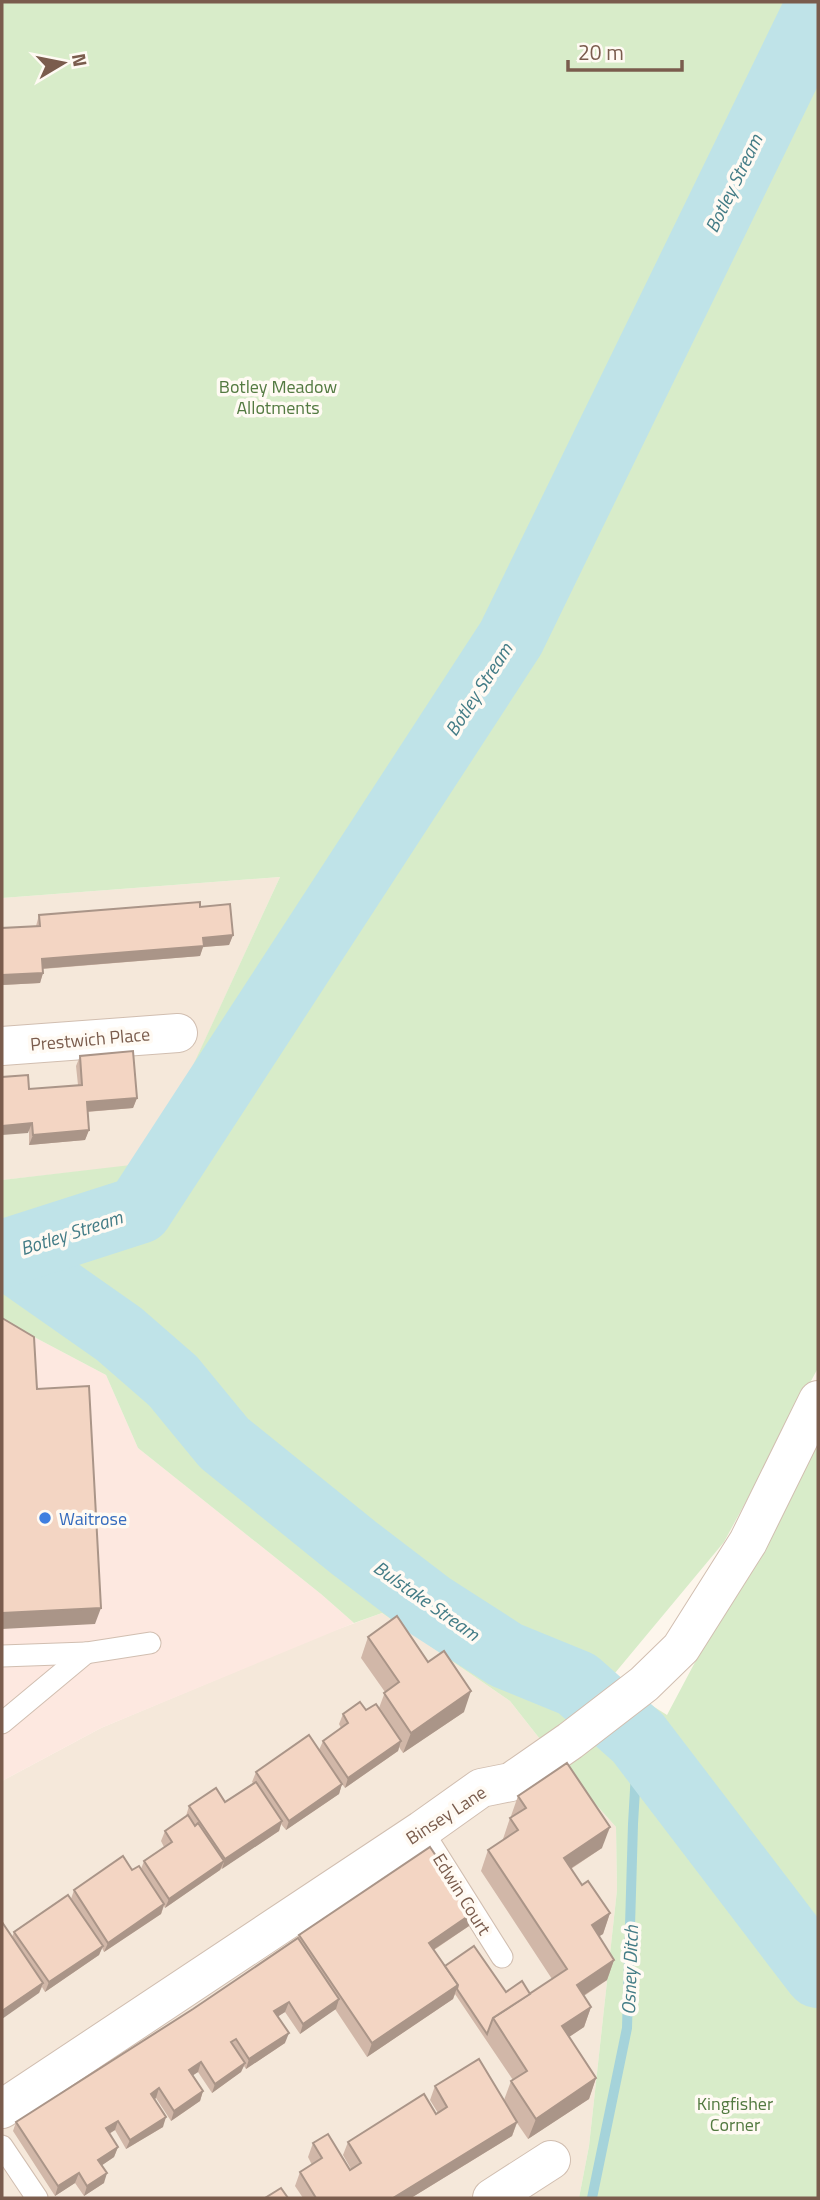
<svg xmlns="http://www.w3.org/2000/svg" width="820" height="2200" viewBox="0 0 820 2200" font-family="'Titillium Web',sans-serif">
<rect width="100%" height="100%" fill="#fdf6ec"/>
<!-- residential -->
<g fill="#f5e8da">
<polygon points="280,877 148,1164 2,1180 2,898"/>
<polygon points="382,1613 510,1701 558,1762 616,1827 617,1890 589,2146 579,2198 2,2198 2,1781 101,1728 325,1634"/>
</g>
<!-- commercial -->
<polygon fill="#fde8e0" points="2,1320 106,1375 138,1448 321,1594 354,1623 101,1728 2,1781"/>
<!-- green -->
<polygon fill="#d8ecc9" points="2,2 818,2 818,1368 724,1542 610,1679 667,1715 818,1430 818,2198 579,2198 589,2146 617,1890 616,1827 558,1762 510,1701 382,1613 354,1623 321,1594 138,1448 106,1375 2,1320 2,1180 148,1163 280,877 2,898"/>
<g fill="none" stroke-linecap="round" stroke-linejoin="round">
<!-- stream -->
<polyline stroke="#a5d3da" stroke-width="10" points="592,2198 627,2028 633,1824 638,1738"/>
<!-- river -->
<g stroke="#bfe3e8" stroke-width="68">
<polyline points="2,1252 119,1334 173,1381 224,1443 354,1548 430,1606 506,1655 577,1684 638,1738 818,1974"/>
<polyline points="5,1253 139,1210 511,638 818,8"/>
</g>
<!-- service casing -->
<g stroke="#d1beb0" stroke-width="23">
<g id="service">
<polyline points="2,1656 86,1653 150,1643"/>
<polyline points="2,1723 86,1653"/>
<polyline points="422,1830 502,1957"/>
<polyline points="2,2146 37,2198"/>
</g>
</g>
<!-- minor casing -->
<g stroke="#d1beb0" stroke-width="40">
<g id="minor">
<polyline points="2,1046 178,1033"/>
<polyline points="2,2109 422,1830 481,1788 511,1782 570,1741 644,1684 681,1648 748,1542 818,1400"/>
<polyline points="492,2198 551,2160"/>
</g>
</g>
<!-- service -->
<use href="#service" stroke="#fff" stroke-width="21"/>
<!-- minor -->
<use href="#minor" stroke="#fff" stroke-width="38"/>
</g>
<!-- wall -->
<g fill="#d1b7a8">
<polygon points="200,907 233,935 229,945 203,947 200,956 43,969 43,973 40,983 2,985 2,928 36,926 39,915"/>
<polygon points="80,1056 137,1098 133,1108 87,1112 89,1130 85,1140 29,1145 29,1089 78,1085 76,1066"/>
<polygon points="368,1637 428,1662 464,1712 403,1753 399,1747 398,1751 345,1788 342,1784 339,1794 286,1830 281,1824 279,1831 221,1869 220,1870 165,1908 164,1906 161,1914 104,1952 102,1948 99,1955 45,1992 42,1987 39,1993 12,1937 14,1932 71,1899 74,1890 132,1870 141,1869 144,1861 164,1847 161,1841 165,1831 186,1816 189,1806 225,1802 253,1783 252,1782 256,1772 319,1750 323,1741 341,1728 339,1724 343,1714 379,1708 385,1692 361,1658"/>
<polygon points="518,1796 602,1848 571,1869 582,1885 610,1913 603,1934 599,1936 614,1960 607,1980 584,1996 591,2007 584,2027 569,2037 596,2078 589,2099 528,2139 517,2123 512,2136 411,2198 303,2198 295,2186 300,2172 312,2165 308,2157 313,2143 350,2170 351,2169 343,2155 348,2142 438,2113 430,2100 435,2086 504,2100 511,2081 513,2080 455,1994 453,1999 367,2057 335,2009 300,2034 285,2012 278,2016 285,2043 246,2069 244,2066 241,2072 212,2093 198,2072 193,2075 203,2091 200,2101 171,2121 156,2098 155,2099 163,2127 126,2149 115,2130 109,2134 118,2147 114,2157 102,2165 104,2183 84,2196 75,2183 55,2196 13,2131 16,2122 193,2009 298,1938 299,1935 474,1912 469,1926 434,1950 445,1966 506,1992 530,1994 552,1979 481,1871 488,1850 503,1840 503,1839 510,1818 512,1817 511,1816"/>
</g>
<!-- shaded-wall -->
<g fill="#aa9588">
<polygon points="233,935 229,945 203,947 200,956 38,969 42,959 203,938"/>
<polygon points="43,973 40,983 2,985 2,975"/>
<polygon points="137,1098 133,1108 83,1112 87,1102"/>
<polygon points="32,1123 28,1133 2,1135 2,1126"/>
<polygon points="89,1130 85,1140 29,1145 33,1135"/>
<polygon points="101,1608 95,1624 2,1629 2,1613"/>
<polygon points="471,1691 464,1712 403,1753 411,1733"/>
<polygon points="401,1741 398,1751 345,1788 348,1778"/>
<polygon points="342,1784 339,1794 286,1830 289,1821"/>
<polygon points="282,1821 279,1831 222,1869 225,1859"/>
<polygon points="610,1827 602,1848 556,1878 564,1858"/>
<polygon points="224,1861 220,1870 165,1908 169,1899"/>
<polygon points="164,1904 161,1914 104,1952 108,1943"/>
<polygon points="474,1912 469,1926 424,1956 429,1943"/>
<polygon points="610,1913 603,1934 584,1946 592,1925"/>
<polygon points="103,1946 99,1955 45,1992 49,1982"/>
<polygon points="614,1960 607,1980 569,2005 577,1985"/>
<polygon points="43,1983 39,1993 2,2019 2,2011"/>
<polygon points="458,1985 453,1999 367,2057 372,2043"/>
<polygon points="339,1999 336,2009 300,2034 303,2024"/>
<polygon points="289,2002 285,2012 271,2021 274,2011"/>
<polygon points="591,2007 584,2027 554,2047 562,2026"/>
<polygon points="289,2033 285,2043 246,2069 249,2059"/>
<polygon points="201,2062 198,2072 186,2080 189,2070"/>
<polygon points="245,2063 241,2072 212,2093 215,2084"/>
<polygon points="596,2078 589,2099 528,2139 536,2119"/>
<polygon points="159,2088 156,2098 148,2104 151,2094"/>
<polygon points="203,2091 200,2101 171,2121 174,2111"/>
<polygon points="166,2117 163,2127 126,2149 130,2140"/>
<polygon points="118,2121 115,2130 102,2138 106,2128"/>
<polygon points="517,2122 512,2136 411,2198 393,2198"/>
<polygon points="118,2147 114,2157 95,2170 98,2160"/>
<polygon points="79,2173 75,2183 55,2196 58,2186"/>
<polygon points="107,2173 104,2183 84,2196 87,2186"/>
</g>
<!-- building -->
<g fill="#f3d5c3" stroke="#aa9588" stroke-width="2">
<polygon points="200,902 200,907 230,904 233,935 203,938 204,946 42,959 43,973 2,975 2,928 40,926 39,915"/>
<polygon points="133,1051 137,1098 87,1102 89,1130 33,1135 32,1123 2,1126 2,1077 28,1075 29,1089 82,1085 80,1056"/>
<polygon points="2,1318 34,1337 37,1389 89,1386 101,1608 2,1613"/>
<polygon points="397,1616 428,1662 444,1651 471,1691 411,1733 384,1693 399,1682 368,1637"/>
<polygon points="360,1702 366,1710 376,1704 401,1741 348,1778 323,1741 348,1723 343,1714"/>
<polygon points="309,1735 342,1784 289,1821 256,1772"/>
<polygon points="567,1763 610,1827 564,1858 582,1885 588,1881 610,1913 592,1925 614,1960 577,1985 591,2007 562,2026 596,2078 536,2119 511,2081 527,2071 493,2018 567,1969 488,1850 518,1830 510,1818 526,1808 518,1796"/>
<polygon points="256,1782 282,1821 225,1859 189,1806 216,1788 225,1802"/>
<polygon points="188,1815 195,1826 198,1823 224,1861 169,1899 144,1861 172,1842 165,1831"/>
<polygon points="430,1847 474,1912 429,1943 458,1985 372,2043 299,1935"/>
<polygon points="123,1856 132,1870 139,1866 164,1904 108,1943 74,1890"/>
<polygon points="68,1895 103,1946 49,1982 14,1932"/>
<polygon points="2,1922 43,1983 2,2011"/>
<polygon points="298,1938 339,1999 303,2024 289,2002 274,2011 289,2033 249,2059 236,2039 231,2042 245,2063 215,2084 201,2062 189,2070 203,2091 174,2111 159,2088 151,2094 166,2117 130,2140 118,2121 106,2128 118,2147 98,2160 107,2173 87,2186 79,2173 58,2186 16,2122 193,2009"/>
<polygon points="474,1946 506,1992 522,1981 530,1994 493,2018 487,2034 457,1989 458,1985 445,1966"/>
<polygon points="479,2059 517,2122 393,2198 316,2198 300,2172 322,2158 313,2143 328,2134 350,2170 361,2163 348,2142 424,2094 436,2114 447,2107 435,2086"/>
<polygon points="281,2188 288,2198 265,2198"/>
</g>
<!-- markers -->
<circle fill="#3f7fe0" stroke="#fffaf3" stroke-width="2.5" cx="45" cy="1518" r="7"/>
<g text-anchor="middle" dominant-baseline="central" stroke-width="7" stroke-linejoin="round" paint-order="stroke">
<!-- park labels -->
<g font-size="18" fill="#537a41" stroke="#fffaf3">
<text x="278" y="386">Botley Meadow<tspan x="278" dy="21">Allotments</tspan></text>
<text x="735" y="2103">Kingfisher<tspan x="735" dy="21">Corner</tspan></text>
</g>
<!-- street labels -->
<g font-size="18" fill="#7a5c4d" stroke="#fffaf3">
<text transform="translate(90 1039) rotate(-5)">Prestwich Place</text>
<text transform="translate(446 1815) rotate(-33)">Binsey Lane</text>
<text transform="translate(462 1894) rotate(58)">Edwin Court</text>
</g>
<!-- shop labels -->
<g font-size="18" fill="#366cbe" stroke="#fffaf3" text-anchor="start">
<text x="59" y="1518">Waitrose</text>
</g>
<!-- water labels -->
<g font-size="19" font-style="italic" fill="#437c86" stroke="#fffaf3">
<text transform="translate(733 183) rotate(-64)">Botley Stream</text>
<text transform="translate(478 689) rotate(-57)">Botley Stream</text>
<text transform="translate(71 1232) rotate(-18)">Botley Stream</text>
<text transform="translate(427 1600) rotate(35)">Bulstake Stream</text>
<text transform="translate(629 1970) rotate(-88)">Osney Ditch</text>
</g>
</g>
<!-- border -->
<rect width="820" height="2200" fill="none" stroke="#7a5c4d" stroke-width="7"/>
<!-- north arrow -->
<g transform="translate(63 63) rotate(80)" stroke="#fffaf3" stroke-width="5" paint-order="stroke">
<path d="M0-5L12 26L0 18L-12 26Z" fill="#7a5c4d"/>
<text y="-10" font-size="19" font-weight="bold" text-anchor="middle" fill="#7a5c4d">N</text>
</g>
<!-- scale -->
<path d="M568 60v10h114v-10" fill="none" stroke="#7a5c4d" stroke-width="3.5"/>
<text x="578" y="60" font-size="21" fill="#7a5c4d" stroke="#fffaf3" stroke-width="5" paint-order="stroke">20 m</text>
</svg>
